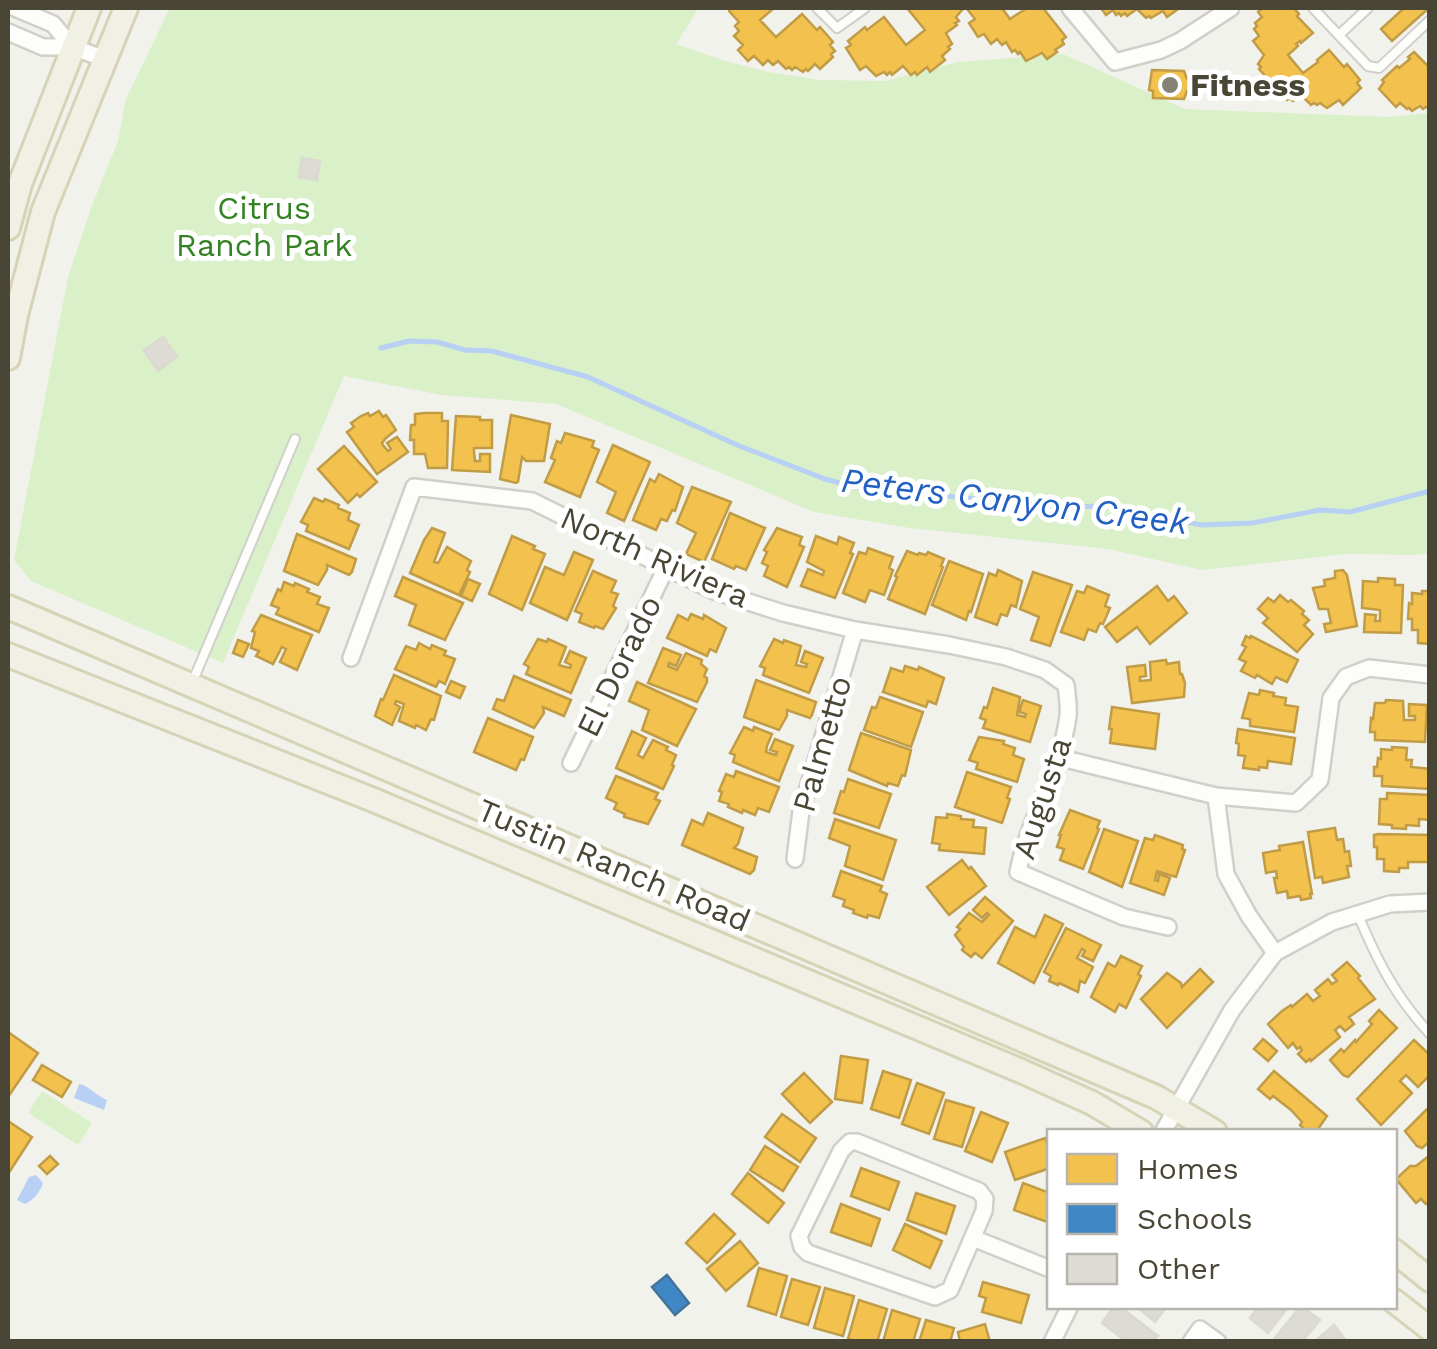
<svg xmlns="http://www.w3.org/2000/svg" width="1437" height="1349" viewBox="0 0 1437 1349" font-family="'Work Sans',sans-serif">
<rect width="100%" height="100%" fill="#f2f2ec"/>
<!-- green -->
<g fill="#d9f0c9">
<polygon points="170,8 699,8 676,44 725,61 769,72 820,80 885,81 958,62 1063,54 1185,109 1390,117 1429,113 1429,553 1416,555 1345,554 1202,570 1108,549 910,528 814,512 556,404 442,395 344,376 223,663 31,581 14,560 68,277 91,208 118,141 126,99"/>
<polygon points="42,1091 92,1123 78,1145 28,1113"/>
</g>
<!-- water -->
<g fill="#b7d0f4">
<path d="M 79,1084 C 90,1086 96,1096 107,1100 L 104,1110 L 74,1098 Z"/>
<path d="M 36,1175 L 43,1183 C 40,1192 34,1200 25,1204 L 17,1200 L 29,1177 Z"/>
</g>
<!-- homes -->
<g fill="#f2c14e" stroke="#c09c46" stroke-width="2.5">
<polygon points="730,8 774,8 760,20 776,37 802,14 817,30 820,27 833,42 830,45 835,51 831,54 833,57 820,69 815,64 808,71 806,69 803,72 795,67 792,70 789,67 786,69 778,61 773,65 768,60 763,65 754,56 748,61 738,50 743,45 734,36 739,31 735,26 739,22 729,11"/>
<polygon points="907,8 960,8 962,10 956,17 959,21 955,23 957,25 946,33 952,44 948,47 950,49 942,56 945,60 930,72 927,67 917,75 915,72 911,75 903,66 892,75 890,72 887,75 884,72 876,76 866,66 860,70 846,48 851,45 848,41 865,27 867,30 884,17 906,45 925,30"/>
<polygon points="969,8 1002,8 1010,19 1027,8 1043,8 1066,37 1062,40 1064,44 1055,50 1057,52 1047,59 1042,53 1026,61 1020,52 1018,54 1015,50 1012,52 1006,42 1002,45 997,39 991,44 984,34 978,37 969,23 975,19 967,9"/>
<polygon points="1101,8 1178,8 1178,9 1167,17 1163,11 1151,18 1149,16 1146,18 1137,9 1127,16 1125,13 1121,16 1119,13 1116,15 1113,10 1106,15"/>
<polygon points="1263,8 1294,8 1299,14 1297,16 1313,33 1301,43 1300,41 1296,44 1298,46 1288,55 1303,73 1318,62 1317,60 1329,50 1344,67 1347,64 1360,80 1357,83 1361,88 1343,105 1339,100 1327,108 1320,103 1317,105 1314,103 1311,105 1301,95 1293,101 1289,98 1287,100 1278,90 1273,95 1262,83 1268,79 1259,69 1261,67 1258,64 1264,55 1253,41 1259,36 1254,29 1257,26 1255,23 1262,17 1258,12"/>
<polygon points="1404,8 1429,8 1392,41 1381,29"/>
<polygon points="1414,52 1430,68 1430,109 1426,107 1423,109 1420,106 1412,111 1409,108 1407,109 1400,103 1396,107 1379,89 1384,82 1382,80 1397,66 1399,68 1410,59 1408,57"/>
<polygon points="1152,70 1184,71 1187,79 1191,79 1191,91 1187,91 1184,99 1153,98 1153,91 1149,90"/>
<polygon points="379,411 383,417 386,415 396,430 386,438 382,443 383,445 388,451 391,449 387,443 397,437 408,452 377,474 347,432 354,427 351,423 361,416 368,413 370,416"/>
<polygon points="424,413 442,413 442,421 448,421 447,468 428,468 425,454 414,454 414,440 410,440 411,425 415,425 415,414"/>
<polygon points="511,415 550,424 544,461 526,461 522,457 518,482 516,483 500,479"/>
<polygon points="456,416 480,417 480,420 492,420 492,448 474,448 474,452 475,461 480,461 480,454 490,454 490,472 452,470"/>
<polygon points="565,433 594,441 592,447 599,450 580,497 545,482 555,460 551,458 557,441 561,443"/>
<polygon points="613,445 650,462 624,521 607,513 616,492 597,482"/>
<polygon points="344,446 377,482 360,497 357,494 348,503 318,469"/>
<polygon points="659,474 683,487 675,511 672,510 667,521 661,519 656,530 633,520 650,479 655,482"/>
<polygon points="692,487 731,502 704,562 686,554 696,533 677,523"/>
<polygon points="314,498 323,502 325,499 339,505 338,508 350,513 348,520 359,525 349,549 306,531 308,525 301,522"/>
<polygon points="730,513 765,528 746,570 736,566 734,569 712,559"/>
<polygon points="432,528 445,533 434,562 438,563 447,547 471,561 467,570 470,572 459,595 410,573 424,540"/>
<polygon points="777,528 802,537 799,545 804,547 787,587 764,576 768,566 762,563 767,552 764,550"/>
<polygon points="297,534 356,559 352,572 349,575 327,565 327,570 318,585 284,571"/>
<polygon points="512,536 535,546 533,549 545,554 522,610 489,594"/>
<polygon points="816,536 837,544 839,537 854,543 850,553 853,554 835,598 801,586 808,569 823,575 824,571 807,562"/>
<polygon points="868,548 893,557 889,568 893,570 884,595 870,590 865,602 843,593 859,552 866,554"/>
<polygon points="907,551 918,555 919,553 926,555 928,552 944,559 941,566 943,567 925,614 888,599 897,577 895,576"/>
<polygon points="574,552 593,560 567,620 530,603 545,567 564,575"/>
<polygon points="949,561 983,574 971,612 969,611 966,620 932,605"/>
<polygon points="998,570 1022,581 1016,607 1011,605 1007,616 1001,614 997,625 975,617 989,573 996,576"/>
<polygon points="1343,570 1347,575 1357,626 1326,632 1324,624 1331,623 1328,609 1319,609 1313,588 1325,586 1324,580 1335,578 1335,571"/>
<polygon points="593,571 616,581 611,592 618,594 613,606 616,608 603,629 595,626 594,628 579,622 582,614 575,611"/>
<polygon points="1033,572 1072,585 1050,646 1031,640 1039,617 1020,609"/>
<polygon points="403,577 463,603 445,640 409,625 416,605 395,596"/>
<polygon points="1378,578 1395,579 1395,585 1403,585 1401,633 1364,632 1365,614 1376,615 1375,621 1380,621 1380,610 1362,608 1363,581 1378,582"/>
<polygon points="468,579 480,584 472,601 461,596"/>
<polygon points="284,582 294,586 295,583 309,589 307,592 320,597 317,604 329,608 319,632 276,614 279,608 271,605 278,589 281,591"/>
<polygon points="1087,586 1109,595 1105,606 1110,608 1103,624 1100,623 1096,632 1088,629 1084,640 1061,632 1077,591 1084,593"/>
<polygon points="1157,586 1168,601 1174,596 1187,613 1150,644 1137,627 1117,642 1105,627"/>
<polygon points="1422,591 1430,591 1430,644 1418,643 1418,630 1412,630 1412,619 1408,619 1409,603 1412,604 1412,593 1422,594"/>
<polygon points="1280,595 1288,602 1291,600 1304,611 1302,614 1309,620 1304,625 1313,634 1297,652 1263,623 1268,618 1258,609 1268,598 1274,602"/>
<polygon points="691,614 703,619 704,615 726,628 716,652 710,649 707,656 667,638 678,615 688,620"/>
<polygon points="261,615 312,635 297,670 280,662 286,649 282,647 273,664 256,656 259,651 251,648 255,632 252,631"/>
<polygon points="1246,636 1250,638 1251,636 1298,660 1287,682 1276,677 1272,684 1257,675 1255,678 1241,671 1246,662 1239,659 1246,647 1242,645"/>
<polygon points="538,639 547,642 548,639 566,647 559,665 562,666 570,668 571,665 565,662 570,651 586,658 571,693 526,674 529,667 524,664"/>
<polygon points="774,639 783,643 784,640 801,646 796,665 806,667 807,664 801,662 805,651 823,658 809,693 763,675 765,668 760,666"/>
<polygon points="238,640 249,644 243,657 233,653"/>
<polygon points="419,643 430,649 432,645 446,651 444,655 455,659 445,684 439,681 436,687 395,669 406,646 416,650"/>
<polygon points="663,648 681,655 676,666 669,663 668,666 677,670 686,653 702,660 701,664 707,669 704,676 707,678 707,682 697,702 648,683"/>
<polygon points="1166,660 1167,664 1179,662 1180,674 1182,674 1185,683 1184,697 1132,703 1127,667 1145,665 1146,676 1140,677 1140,681 1151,680 1150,662"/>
<polygon points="905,666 918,670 919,667 944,678 936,704 928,701 926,707 883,692 891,668 903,672"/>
<polygon points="394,675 441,696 434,720 431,719 426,730 416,725 415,728 399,721 404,704 396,701 395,704 400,707 392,725 375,716 381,699 383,700"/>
<polygon points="514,676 571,700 564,716 543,707 544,713 534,728 493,709 497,699 504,701"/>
<polygon points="756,680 816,702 812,715 810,718 787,710 787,716 779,730 744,717"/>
<polygon points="451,681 465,687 460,698 446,692"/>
<polygon points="637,682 696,709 677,746 642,730 649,710 629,701"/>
<polygon points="993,688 1020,697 1017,715 1025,717 1026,714 1019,712 1023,700 1041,706 1030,742 983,728 986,720 980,718 984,707 987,708"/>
<polygon points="1260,690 1274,693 1273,696 1286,698 1285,705 1298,707 1294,732 1250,726 1250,719 1242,718 1249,693 1259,695"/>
<polygon points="880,697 923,712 911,747 864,730 872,707 876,708"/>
<polygon points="1386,700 1403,701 1404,720 1415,720 1415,716 1409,716 1409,704 1427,705 1425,742 1375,740 1375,732 1370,732 1371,718 1373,719 1375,703 1385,703"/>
<polygon points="1112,707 1159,714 1155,749 1110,743 1112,729 1109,729"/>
<polygon points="488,718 533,737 524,760 521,759 516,770 474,752"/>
<polygon points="744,727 753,731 754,727 772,734 767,746 766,752 769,753 776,755 777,752 770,750 775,739 793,746 779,781 733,762 735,755 730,753"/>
<polygon points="1238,729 1295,738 1291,764 1268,761 1267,768 1259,767 1259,770 1243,768 1245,756 1238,755 1239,744 1236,743"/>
<polygon points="632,731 646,738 638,755 643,758 653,740 668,747 666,750 676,755 672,765 674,766 663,789 616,768"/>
<polygon points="861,733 911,750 905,776 902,775 898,786 888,783 887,786 849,770"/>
<polygon points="979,737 1004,741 1003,744 1015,748 1013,755 1024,759 1017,782 976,769 978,763 969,760"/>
<polygon points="1392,747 1407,748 1406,760 1412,760 1411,767 1430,769 1430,789 1382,786 1382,776 1374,776 1374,767 1377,767 1378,758 1381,759 1381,749 1392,750"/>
<polygon points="736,771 779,787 769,812 758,808 755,815 743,810 742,813 728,807 729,804 719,801 722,792 719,791 726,774 734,777"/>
<polygon points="967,772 1011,787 1007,798 1010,799 1002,823 955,807"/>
<polygon points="616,776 658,793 655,799 660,801 648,824 624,817 625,814 614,809 617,803 606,798"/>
<polygon points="848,779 891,794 879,828 834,813 841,791 844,792"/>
<polygon points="1387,793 1430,795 1430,820 1419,819 1419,826 1406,825 1406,829 1392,828 1392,825 1379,824 1380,799 1387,799"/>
<polygon points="1070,810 1100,821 1097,828 1099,829 1083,869 1060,860 1064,849 1057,847 1061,835 1059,835"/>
<polygon points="708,813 743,828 738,844 734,848 757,857 754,870 750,874 682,845 692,820 703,825"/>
<polygon points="947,814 961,816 961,819 974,820 973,827 986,828 984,854 939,850 940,844 932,843 936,817 947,818"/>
<polygon points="835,819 896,840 883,880 845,866 850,846 829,838"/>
<polygon points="1335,828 1337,840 1343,839 1345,852 1349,851 1351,866 1347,866 1349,877 1323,883 1322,877 1315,878 1308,832"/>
<polygon points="1104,829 1138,841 1122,887 1089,872"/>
<polygon points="1378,834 1430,835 1430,862 1408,862 1408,868 1399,868 1399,872 1384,871 1384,859 1377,859 1377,847 1374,847 1374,835"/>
<polygon points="1155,835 1183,845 1182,849 1185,850 1176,877 1157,871 1155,880 1158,881 1159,874 1170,878 1164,895 1130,883 1145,838 1153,840"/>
<polygon points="1303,842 1312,894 1310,894 1311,898 1301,900 1300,896 1288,898 1287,891 1277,893 1274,878 1277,878 1276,871 1266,873 1263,853 1280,850 1279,846"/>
<polygon points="962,860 969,869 971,867 986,886 949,915 927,887"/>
<polygon points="841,871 882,886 880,891 887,894 879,918 868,915 867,918 853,913 854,910 843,906 845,900 833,896"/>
<polygon points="985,897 1013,921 982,958 975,953 971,957 962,950 964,947 955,935 960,929 957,927 969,913 982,922 989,915 987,913 982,918 973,910"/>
<polygon points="1045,915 1063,924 1034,983 998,963 1015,927 1035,937"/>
<polygon points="1066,928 1101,945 1093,961 1082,956 1085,951 1082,949 1077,958 1093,967 1085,983 1080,981 1078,992 1059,983 1058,985 1049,981 1051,976 1044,972"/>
<polygon points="1121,956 1142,966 1138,974 1141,976 1126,1008 1119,1004 1115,1012 1091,997 1108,963 1115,967"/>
<polygon points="1347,962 1360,976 1358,978 1375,999 1349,1017 1354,1024 1345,1031 1340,1026 1335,1030 1340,1037 1311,1061 1310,1059 1306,1062 1298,1054 1302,1050 1300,1047 1297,1049 1293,1043 1288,1048 1268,1024 1282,1011 1291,1005 1292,1007 1307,994 1313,1001 1320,996 1315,990 1328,979 1332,984 1337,981 1332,975"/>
<polygon points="1200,969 1213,982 1167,1028 1141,999 1167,973 1181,983 1182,987"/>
<polygon points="1379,1010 1397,1028 1348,1077 1343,1075 1330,1060 1341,1049 1344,1052 1355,1040 1356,1042 1372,1024 1369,1021"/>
<polygon points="8,1032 38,1053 8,1097"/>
<polygon points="1263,1039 1277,1051 1268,1061 1254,1049"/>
<polygon points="1414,1040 1430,1055 1430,1075 1418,1087 1406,1075 1400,1081 1412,1093 1381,1125 1357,1099"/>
<polygon points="841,1056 868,1060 862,1103 835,1099"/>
<polygon points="42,1065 71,1082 62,1097 33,1080"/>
<polygon points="883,1071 911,1080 899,1118 871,1109"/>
<polygon points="1274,1071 1327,1116 1316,1132 1307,1132 1300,1125 1302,1122 1291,1110 1273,1096 1270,1099 1258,1089"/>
<polygon points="804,1073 832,1102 810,1123 782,1094"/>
<polygon points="917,1083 944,1093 929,1134 902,1124"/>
<polygon points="946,1100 974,1108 962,1147 934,1139"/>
<polygon points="1429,1107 1430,1141 1422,1148 1417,1146 1405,1131"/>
<polygon points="981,1112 1008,1123 992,1162 965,1151"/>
<polygon points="782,1114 816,1138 800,1162 765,1137"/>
<polygon points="8,1121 32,1137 8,1174"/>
<polygon points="1045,1138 1050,1152 1050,1168 1015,1180 1005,1152"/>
<polygon points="765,1146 798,1167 783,1191 750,1170"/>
<polygon points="1430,1155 1430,1204 1428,1202 1426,1204 1421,1199 1416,1203 1396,1179 1410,1166 1416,1166"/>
<polygon points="50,1156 58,1164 47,1174 39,1166"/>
<polygon points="861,1168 899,1182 889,1210 851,1196"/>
<polygon points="748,1173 784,1203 768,1223 732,1194"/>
<polygon points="1023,1183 1050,1193 1050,1223 1014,1210"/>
<polygon points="916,1193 955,1206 946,1234 907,1220"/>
<polygon points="841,1204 880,1219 871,1246 831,1232"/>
<polygon points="714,1214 735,1234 707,1263 686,1243"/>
<polygon points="905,1224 942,1241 930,1268 893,1250"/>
<polygon points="740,1241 758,1263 726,1291 707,1269"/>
<polygon points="759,1268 787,1276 776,1315 748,1306"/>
<polygon points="792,1279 820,1287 808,1325 781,1317"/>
<polygon points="983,1282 1029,1295 1021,1323 982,1312 986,1298 979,1296"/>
<polygon points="825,1288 854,1296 843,1336 814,1328"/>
<polygon points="859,1300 887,1309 877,1342 857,1342 848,1339"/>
<polygon points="892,1310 920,1319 913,1342 883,1342"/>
<polygon points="926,1320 954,1328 950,1342 919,1342"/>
<polygon points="985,1324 990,1342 960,1342 958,1332"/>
</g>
<!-- schools -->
<polygon fill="#3f88c5" stroke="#42749a" stroke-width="2.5" points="667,1275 689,1303 675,1315 652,1287"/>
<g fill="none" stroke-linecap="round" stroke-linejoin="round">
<!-- stream -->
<polyline stroke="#b7d0f4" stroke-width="5" points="381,348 409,341 437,342 465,350 492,351 588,377 737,445 825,479 855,487 1060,507 1113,506 1201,525 1252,523 1320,510 1350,512 1430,491"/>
</g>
<!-- building -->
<g fill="#dcdbd4" stroke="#dbd9d0" stroke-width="2.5">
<polygon points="302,158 320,161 317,180 299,177"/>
<polygon points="163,337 177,357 158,371 144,350"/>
<polygon points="1114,1306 1119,1306 1158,1336 1153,1342 1127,1342 1102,1323"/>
<polygon points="1136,1306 1167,1306 1155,1322"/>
<polygon points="1259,1306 1289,1306 1268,1333 1250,1318"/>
<polygon points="1301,1306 1320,1320 1302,1342 1277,1342 1274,1339"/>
<polygon points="1334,1325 1347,1342 1314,1342"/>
</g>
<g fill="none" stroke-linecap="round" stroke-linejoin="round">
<!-- lane casing -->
<g stroke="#d0cfc9" stroke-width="12">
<g id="lane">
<polyline points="817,8 837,28 865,8"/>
<polyline points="1313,8 1368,66 1379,68 1430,20"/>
<polyline points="1339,35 1368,8"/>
<polyline points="192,683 295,439"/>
<path d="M 1358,915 C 1378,962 1395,996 1430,1034"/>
</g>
</g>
<!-- street casing -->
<g stroke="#d0cfc9" stroke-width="20">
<g id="street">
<polyline points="15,8 53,24 72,47"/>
<polyline points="1070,8 1115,62 1161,50 1180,41 1231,8"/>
<polyline points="8,32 43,47 72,47 105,59"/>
<path d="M 351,658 L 414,487 L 532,501 L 714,591 L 783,613 L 855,630 L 949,645 L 1006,657 L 1045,670 L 1066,685 C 1067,695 1069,706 1068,716 C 1061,771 1028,819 1018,872 L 1124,917 L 1168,927"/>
<polyline points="1057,757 1216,796 1296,803 1320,780 1331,698 1346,677 1369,668 1430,675"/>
<polyline points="571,763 666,568"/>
<polyline points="1216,796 1226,874 1249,916 1275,953"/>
<polyline points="795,859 801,811 855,630"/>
<polyline points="1163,1132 1232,1010 1275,953 1332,922 1390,904 1430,902"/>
<polygon points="850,1142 857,1142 979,1191 985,1199 984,1211 950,1290 935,1297 808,1253 802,1247 799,1236 841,1151"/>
<polyline points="973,1238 1050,1269"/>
<polyline points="1052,1342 1070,1306"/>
<polyline points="1191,1342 1200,1329 1218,1342"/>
</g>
</g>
<!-- primary casing -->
<g stroke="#d6d3b7" stroke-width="28">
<g id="primary">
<polyline points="8,228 20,184 89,8"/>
<polyline points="8,358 16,315 43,212 126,8"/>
<polyline points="8,607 1156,1097 1215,1132"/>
<polyline points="8,655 371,799 1021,1071 1092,1103 1141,1132"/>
<polyline points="1394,1251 1430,1280"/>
<polyline points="1394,1301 1430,1329"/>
</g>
</g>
<!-- lane -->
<use href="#lane" stroke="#fdfdfc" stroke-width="8"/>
<!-- street -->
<use href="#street" stroke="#fdfdfc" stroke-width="15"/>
<!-- primary -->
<use href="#primary" stroke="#f1f0e4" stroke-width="22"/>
</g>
<!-- markers -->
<circle fill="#858275" stroke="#fff" stroke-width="4" cx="1170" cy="85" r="10"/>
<g text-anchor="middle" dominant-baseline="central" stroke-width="10" stroke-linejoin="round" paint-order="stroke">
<!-- poi labels -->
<g font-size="32" font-weight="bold" fill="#4a4635" stroke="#fff" text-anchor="start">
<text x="1190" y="85">Fitness</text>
</g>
<!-- park labels -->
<g font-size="32" fill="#348322" stroke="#fff">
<text x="264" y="208">Citrus<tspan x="264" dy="37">Ranch Park</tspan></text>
</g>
<!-- street labels -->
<g font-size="32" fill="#4a4635" stroke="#fff">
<text transform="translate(655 557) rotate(24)">North Riviera</text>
<text transform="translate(619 666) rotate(-64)">El Dorado</text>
<text transform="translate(822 744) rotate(-74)">Palmetto</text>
<text transform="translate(1042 798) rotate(-72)">Augusta</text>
<text transform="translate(614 865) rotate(23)">Tustin Ranch Road</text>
</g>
<!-- water labels -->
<g font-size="35" font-style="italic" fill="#2260c2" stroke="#fff">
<text transform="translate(1015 501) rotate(7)">Peters Canyon Creek</text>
</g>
</g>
<!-- border -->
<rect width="1437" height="1349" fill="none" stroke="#4a4635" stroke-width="20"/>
<!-- legend -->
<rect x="1047" y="1129" width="350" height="180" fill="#ffffff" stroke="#b7b5ae" stroke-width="2.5"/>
<rect x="1067" y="1154" width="50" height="30" fill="#f2c14e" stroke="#b7b5ae" stroke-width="2.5"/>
<text x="1137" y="1179" font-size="30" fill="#4a4635">Homes</text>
<rect x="1067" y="1204" width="50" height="30" fill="#3f88c5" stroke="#b7b5ae" stroke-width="2.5"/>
<text x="1137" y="1229" font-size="30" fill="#4a4635">Schools</text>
<rect x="1067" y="1254" width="50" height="30" fill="#dcdbd4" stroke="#b7b5ae" stroke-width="2.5"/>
<text x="1137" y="1279" font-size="30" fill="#4a4635">Other</text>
</svg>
